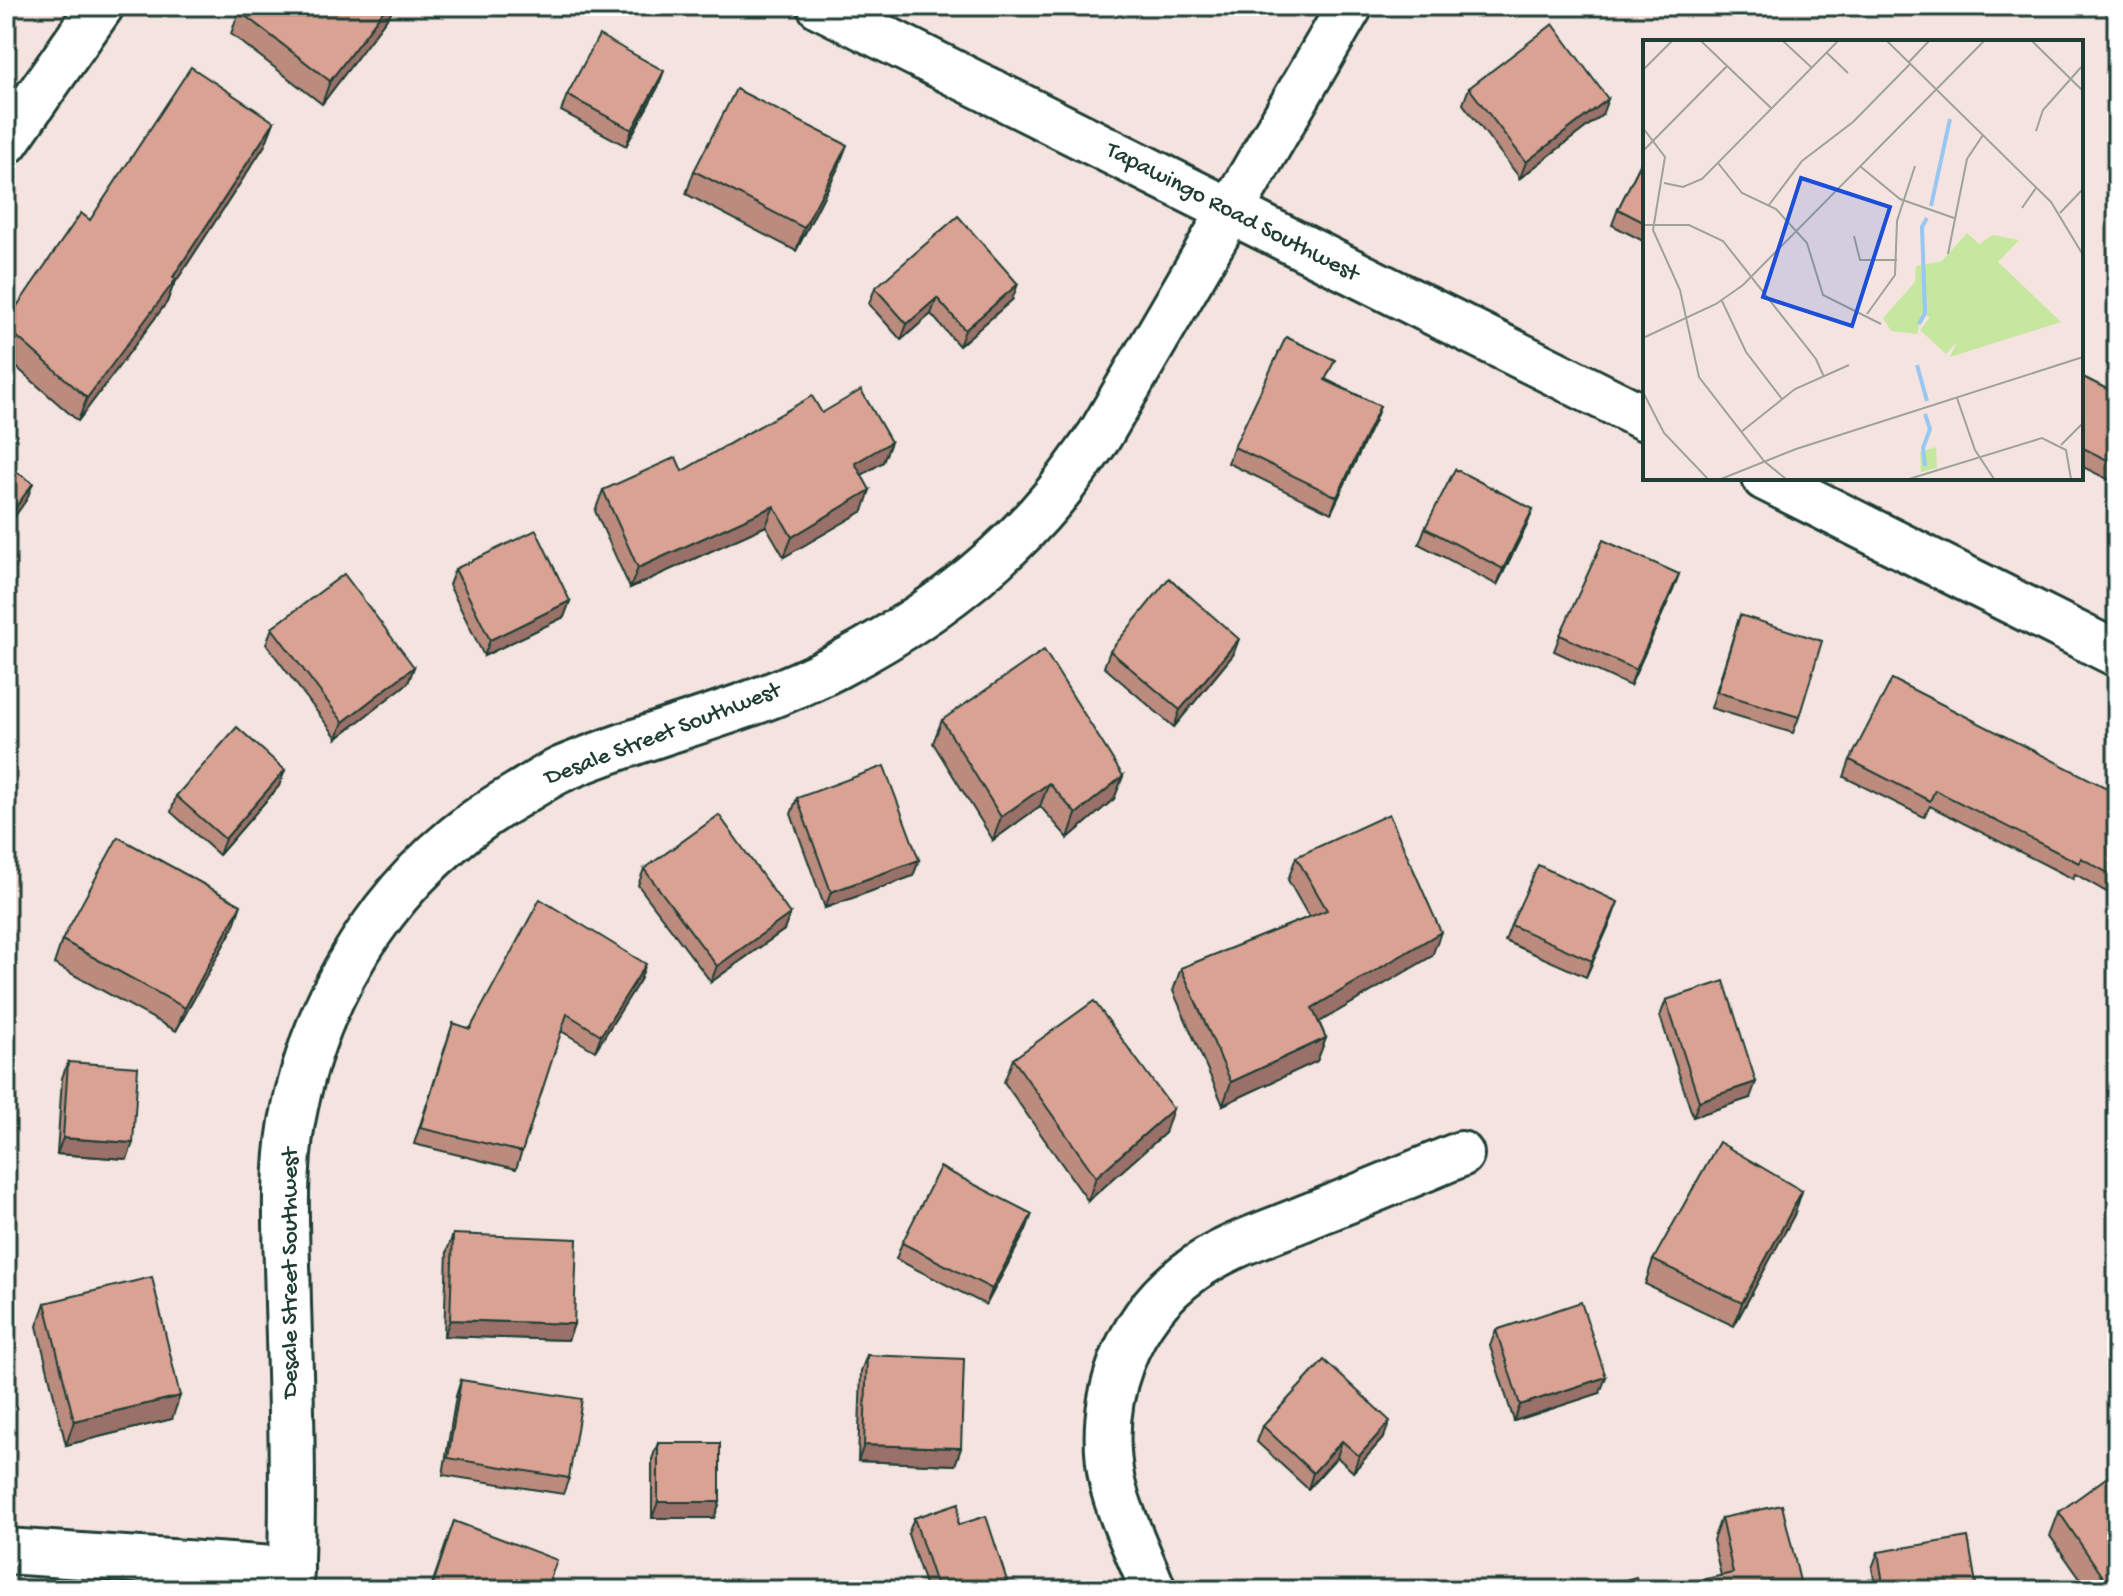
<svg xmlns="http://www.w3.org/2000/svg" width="2123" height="1596" viewBox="0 0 2123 1596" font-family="'Gochi Hand',sans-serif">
<rect width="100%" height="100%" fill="#f4e3df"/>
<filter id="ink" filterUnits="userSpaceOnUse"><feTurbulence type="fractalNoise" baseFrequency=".0125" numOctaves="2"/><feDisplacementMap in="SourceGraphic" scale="16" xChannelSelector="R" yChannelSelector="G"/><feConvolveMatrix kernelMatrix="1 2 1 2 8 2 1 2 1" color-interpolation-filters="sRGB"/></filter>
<g filter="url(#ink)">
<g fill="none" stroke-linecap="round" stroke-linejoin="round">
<!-- minor casing -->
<g stroke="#1f3d34" stroke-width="50">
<g id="minor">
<polyline points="820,6 1645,418"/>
<polyline points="6,142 101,6"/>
<polyline points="1765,478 2117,654"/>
<polyline points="6,1551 291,1570"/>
<path d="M 290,1590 C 294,1495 291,1400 288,1304 C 287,1244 282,1182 292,1122 C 317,985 397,863 519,794 C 532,786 546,777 560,770 C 648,732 749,712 835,667 C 916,625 994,569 1053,498 C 1070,478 1085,456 1100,435 L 1350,6"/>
<path d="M 1153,1590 C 1141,1558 1119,1514 1112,1482 C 1096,1401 1125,1317 1194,1269 C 1227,1245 1272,1232 1309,1216 C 1360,1196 1410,1175 1461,1154"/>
</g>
</g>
<!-- minor -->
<use href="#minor" stroke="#fff" stroke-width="44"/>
</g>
<!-- wall -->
<g fill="#bb8b7e" stroke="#1f3d34" stroke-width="2">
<polygon points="396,6 322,104 231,34 239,11"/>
<polygon points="2103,6 2117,6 2117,19 2101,11"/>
<polygon points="658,87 626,146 561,111 567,95"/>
<polygon points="1469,88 1602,115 1520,178 1463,104"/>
<polygon points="274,122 265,145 173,286 167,302 78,421 6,358 6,322 90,220"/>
<polygon points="1645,155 1645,242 1612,225 1618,209"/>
<polygon points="838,168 796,251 686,194 694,171"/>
<polygon points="875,288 1012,300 959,346 931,314 901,340 869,304"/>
<polygon points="2081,376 2117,394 2117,484 2081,466"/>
<polygon points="1327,380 1380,406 1374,422 1331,513 1228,463 1234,447"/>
<polygon points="822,413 891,442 883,462 862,475 863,511 784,557 766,526 630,588 595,511 603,490 682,471"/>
<polygon points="1533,509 1527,525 1497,585 1419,544 1425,528"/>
<polygon points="455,569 570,601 564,617 484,656 449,585"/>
<polygon points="1679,574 1673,590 1630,686 1554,651 1560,635"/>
<polygon points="1740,615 1799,717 1793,733 1711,708"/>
<polygon points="272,628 414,667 408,683 337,738 266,644"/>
<polygon points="1110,651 1233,655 1174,727 1104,667"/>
<polygon points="942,720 1123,776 1114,799 1068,838 1040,806 993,840 933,743"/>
<polygon points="1850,760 2117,793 2117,898 2075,874 2073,879 1930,806 1924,817 1844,777"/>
<polygon points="285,770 279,786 219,855 171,812 176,796"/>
<polygon points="797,798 919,860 913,876 825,908 791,814"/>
<polygon points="1296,857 1432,956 1319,1022 1326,1038 1317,1061 1223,1105 1173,991 1181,968 1309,917 1288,880"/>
<polygon points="644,869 790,914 784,930 711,982 638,885"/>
<polygon points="1612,918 1586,977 1505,941 1511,925"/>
<polygon points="233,928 176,1031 54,964 62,940"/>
<polygon points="640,980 595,1051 561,1031 516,1169 414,1144 453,1023 470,1029"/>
<polygon points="1666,1000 1750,1098 1693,1117 1660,1016"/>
<polygon points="1013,1059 1165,1133 1088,1201 1004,1082"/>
<polygon points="68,1062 127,1159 57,1154 62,1078"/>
<polygon points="1802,1191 1794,1215 1734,1326 1645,1284 1653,1260"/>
<polygon points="1026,1230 986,1305 896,1259 902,1243"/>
<polygon points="453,1234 574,1324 568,1340 444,1336 447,1251"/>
<polygon points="45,1303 172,1419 66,1445 37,1326"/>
<polygon points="1496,1330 1600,1393 1514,1421 1490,1346"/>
<polygon points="867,1355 961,1448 955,1465 858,1461 861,1371"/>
<polygon points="461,1380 569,1478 563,1494 443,1475 456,1396"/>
<polygon points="1263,1426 1384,1437 1353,1472 1337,1457 1308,1489 1257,1442"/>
<polygon points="658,1443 720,1502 714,1518 652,1518 652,1459"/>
<polygon points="2059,1512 2117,1590 2088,1590 2050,1536"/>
<polygon points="914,1518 1010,1590 927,1590 908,1534"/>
<polygon points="1721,1518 1802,1590 1721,1576 1713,1540"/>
<polygon points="454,1521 546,1590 430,1590"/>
<polygon points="1878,1552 1977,1590 1876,1590 1872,1568"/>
</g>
<!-- shaded-wall -->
<g fill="#997167" stroke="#1f3d34" stroke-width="2">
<polygon points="387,6 396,6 322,104 330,81"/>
<polygon points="664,71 658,87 626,146 632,130"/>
<polygon points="1608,99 1602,115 1520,178 1526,162"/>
<polygon points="274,122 265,145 173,286 167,302 78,421 87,398 173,277"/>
<polygon points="847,145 838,168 796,251 804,228"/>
<polygon points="1018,284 1012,300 959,346 965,330"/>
<polygon points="937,298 931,314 901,340 907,324"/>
<polygon points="1380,406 1374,422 1331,513 1337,497"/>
<polygon points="891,442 883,462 847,484 855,463"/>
<polygon points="33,483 27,499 6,529 6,521"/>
<polygon points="870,490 863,511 784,557 792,537"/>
<polygon points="774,506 766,526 630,588 638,568"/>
<polygon points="1533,509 1527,525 1497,585 1503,569"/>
<polygon points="1679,574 1673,590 1630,686 1636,670"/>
<polygon points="570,601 564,617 484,656 490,640"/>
<polygon points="1239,639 1233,655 1174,727 1180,710"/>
<polygon points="414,667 408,683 337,738 343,722"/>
<polygon points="285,770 279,786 219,855 225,839"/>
<polygon points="1123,776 1114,799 1068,838 1076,814"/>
<polygon points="1049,783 1040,806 993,840 1001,817"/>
<polygon points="919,860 913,876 825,908 831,892"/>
<polygon points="1618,902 1612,918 1586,977 1592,961"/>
<polygon points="241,905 233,928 176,1031 185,1008"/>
<polygon points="790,914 784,930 711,982 717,966"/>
<polygon points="1441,932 1432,956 1304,1031 1312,1008"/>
<polygon points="646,964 640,980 595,1051 601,1035"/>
<polygon points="1326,1038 1317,1061 1223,1105 1231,1082"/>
<polygon points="1756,1082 1750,1098 1693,1117 1699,1101"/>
<polygon points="1173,1109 1165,1133 1088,1201 1096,1177"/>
<polygon points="63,1138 133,1143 127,1159 57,1154"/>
<polygon points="1802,1191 1794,1215 1734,1326 1742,1303"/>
<polygon points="1032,1214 1026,1230 986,1305 992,1289"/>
<polygon points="450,1320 574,1324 568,1340 444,1336"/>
<polygon points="1606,1377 1600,1393 1514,1421 1520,1405"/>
<polygon points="180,1396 172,1419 66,1445 74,1421"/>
<polygon points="1390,1421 1384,1437 1353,1472 1359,1456"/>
<polygon points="1342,1441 1337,1457 1308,1489 1313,1473"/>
<polygon points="864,1445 961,1448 955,1465 858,1461"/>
<polygon points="658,1502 720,1502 714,1518 652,1518"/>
</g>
<!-- building -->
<g fill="#daa293" stroke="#1f3d34" stroke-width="2">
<polygon points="243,6 387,6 330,81 239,11"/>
<polygon points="1553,24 1608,99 1526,162 1469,88"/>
<polygon points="599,35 664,71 632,130 567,95"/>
<polygon points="191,67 274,122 173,277 176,279 87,398 6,327 6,322 81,213 90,220"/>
<polygon points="736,89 847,145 804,228 694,171"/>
<polygon points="1645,155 1645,223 1618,209"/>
<polygon points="958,216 1018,284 965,330 937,298 907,324 875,288"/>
<polygon points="1286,337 1335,360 1325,380 1380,406 1337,497 1234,447"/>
<polygon points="2081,376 2117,394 2117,465 2081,447"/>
<polygon points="861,390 891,442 855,463 870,490 792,537 774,506 638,568 603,490 676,457 682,471 812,396 822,413"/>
<polygon points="6,465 33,483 6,521"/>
<polygon points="1455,469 1533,509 1503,569 1425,528"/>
<polygon points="536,530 570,601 490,640 455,569"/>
<polygon points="1603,540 1679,574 1636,670 1560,635"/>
<polygon points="344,574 414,667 343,722 272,628"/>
<polygon points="1169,578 1239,639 1180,710 1110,651"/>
<polygon points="1740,615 1822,641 1799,717 1717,692"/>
<polygon points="1044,650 1123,776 1076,814 1049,783 1001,817 942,720"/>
<polygon points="1892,679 2117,793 2117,878 2081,858 2079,863 1935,790 1930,801 1850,760"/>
<polygon points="237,727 285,770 225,839 176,796"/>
<polygon points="884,766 919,860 831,892 797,798"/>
<polygon points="1389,814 1441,932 1312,1008 1326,1038 1231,1082 1181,968 1327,910 1296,857"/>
<polygon points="719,815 790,914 717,966 644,869"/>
<polygon points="118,837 241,905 185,1008 62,940"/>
<polygon points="1538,865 1618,902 1592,961 1511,925"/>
<polygon points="540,899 646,964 601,1035 567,1014 522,1152 420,1128 453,1023 470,1029"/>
<polygon points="1724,981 1756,1082 1699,1101 1666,1000"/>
<polygon points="1094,1001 1173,1109 1096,1177 1013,1059"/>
<polygon points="68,1062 138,1067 133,1143 63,1138"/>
<polygon points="1719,1142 1802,1191 1742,1303 1653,1260"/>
<polygon points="940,1167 1032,1214 992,1289 902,1243"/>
<polygon points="453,1234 577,1239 574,1324 450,1320"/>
<polygon points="152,1277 180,1396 74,1421 45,1303"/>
<polygon points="1581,1302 1606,1377 1520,1405 1496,1330"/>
<polygon points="867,1355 964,1359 961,1448 864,1445"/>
<polygon points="1324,1360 1390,1421 1359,1456 1342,1441 1313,1473 1263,1426"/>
<polygon points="461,1380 582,1399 569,1478 448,1458"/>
<rect x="658" y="1443" width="62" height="59"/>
<polygon points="2117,1470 2117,1590 2112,1590 2059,1512"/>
<polygon points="959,1503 958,1525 986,1516 1010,1590 938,1590 914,1518"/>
<polygon points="1782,1505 1802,1590 1656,1590 1733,1573 1721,1518"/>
<polygon points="454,1521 557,1560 546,1590 431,1590"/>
<polygon points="1968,1537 1977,1590 1884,1590 1878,1552"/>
<polygon points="1636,1577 1640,1590 1590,1590"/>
</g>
</g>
<g text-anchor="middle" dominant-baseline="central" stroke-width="6" stroke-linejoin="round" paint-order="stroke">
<!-- street labels -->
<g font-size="24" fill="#1f3d34" stroke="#fff">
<text transform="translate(1232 213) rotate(27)">Tapawingo Road Southwest</text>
<text transform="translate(663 735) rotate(-21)">Desale Street Southwest</text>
<text transform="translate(291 1273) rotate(-90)">Desale Street Southwest</text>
</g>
</g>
<!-- overview -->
<g transform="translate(1643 40)">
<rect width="440" height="440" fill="#f4e3df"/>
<path d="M 324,193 L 336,204 L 350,195 L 376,200 L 355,222 L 418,282 L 307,317 L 314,302 L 303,314 L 277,290 L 287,277 L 279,274 L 274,294 L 248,291 L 240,278 L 272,242 L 273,226 L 299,221 ZM 293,407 L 294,428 L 278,432 L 277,412 Z" fill="#c6e79f"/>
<path fill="none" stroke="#98c7f3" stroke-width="4" d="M 288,166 L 307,79M 276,284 L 282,273 L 279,187 L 284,178M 274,325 L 284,361M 282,426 L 280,408 L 287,389 L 282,374"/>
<path fill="none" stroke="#9fa19b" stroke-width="2" d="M 58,1 L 128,68M 140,1 L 168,27M 244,1 L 408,162 L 440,215M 389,1 L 440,51M 183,12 L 205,33M 266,22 L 286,1M 0,30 L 29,1M 0,88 L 22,117 L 10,190 L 37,250 L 56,337 L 121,421 L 143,439M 393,91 L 400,70 L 440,25M 0,111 L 84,26M 75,123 L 99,153 L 133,169 L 164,203 L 180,255 L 238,284M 218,127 L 257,159 L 311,178M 21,143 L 40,147 L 59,139 L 195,1M 126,165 L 159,121 L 210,82 L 268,23M 379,168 L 393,148M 417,173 L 440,149M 0,185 L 46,185 L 80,201 L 173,319 L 181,337M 211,196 L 217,220 L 254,220M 305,214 L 324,119 L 340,95M 79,261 L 103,312 L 139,359M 224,274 L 252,235 L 254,181 L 272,126M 0,298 L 73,264 L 100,245 L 341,1M 0,352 L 21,393 L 65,439M 314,358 L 332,410 L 351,439M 98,392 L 152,349 L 206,325M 418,405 L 440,383M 78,439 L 153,409 L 440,317M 266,439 L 399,398 L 423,410 L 428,439"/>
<path fill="#1d4ed8" fill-opacity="0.15" stroke="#1d4ed8" stroke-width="4" d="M 158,138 L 247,167 L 209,286 L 120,257 Z"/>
<rect width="440" height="440" fill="none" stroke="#1f3d34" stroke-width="4"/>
</g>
<!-- margin -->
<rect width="2123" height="1596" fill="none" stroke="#fff" stroke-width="32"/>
<rect x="16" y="16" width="2091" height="1564" fill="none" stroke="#1f3d34" stroke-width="3" filter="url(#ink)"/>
</svg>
